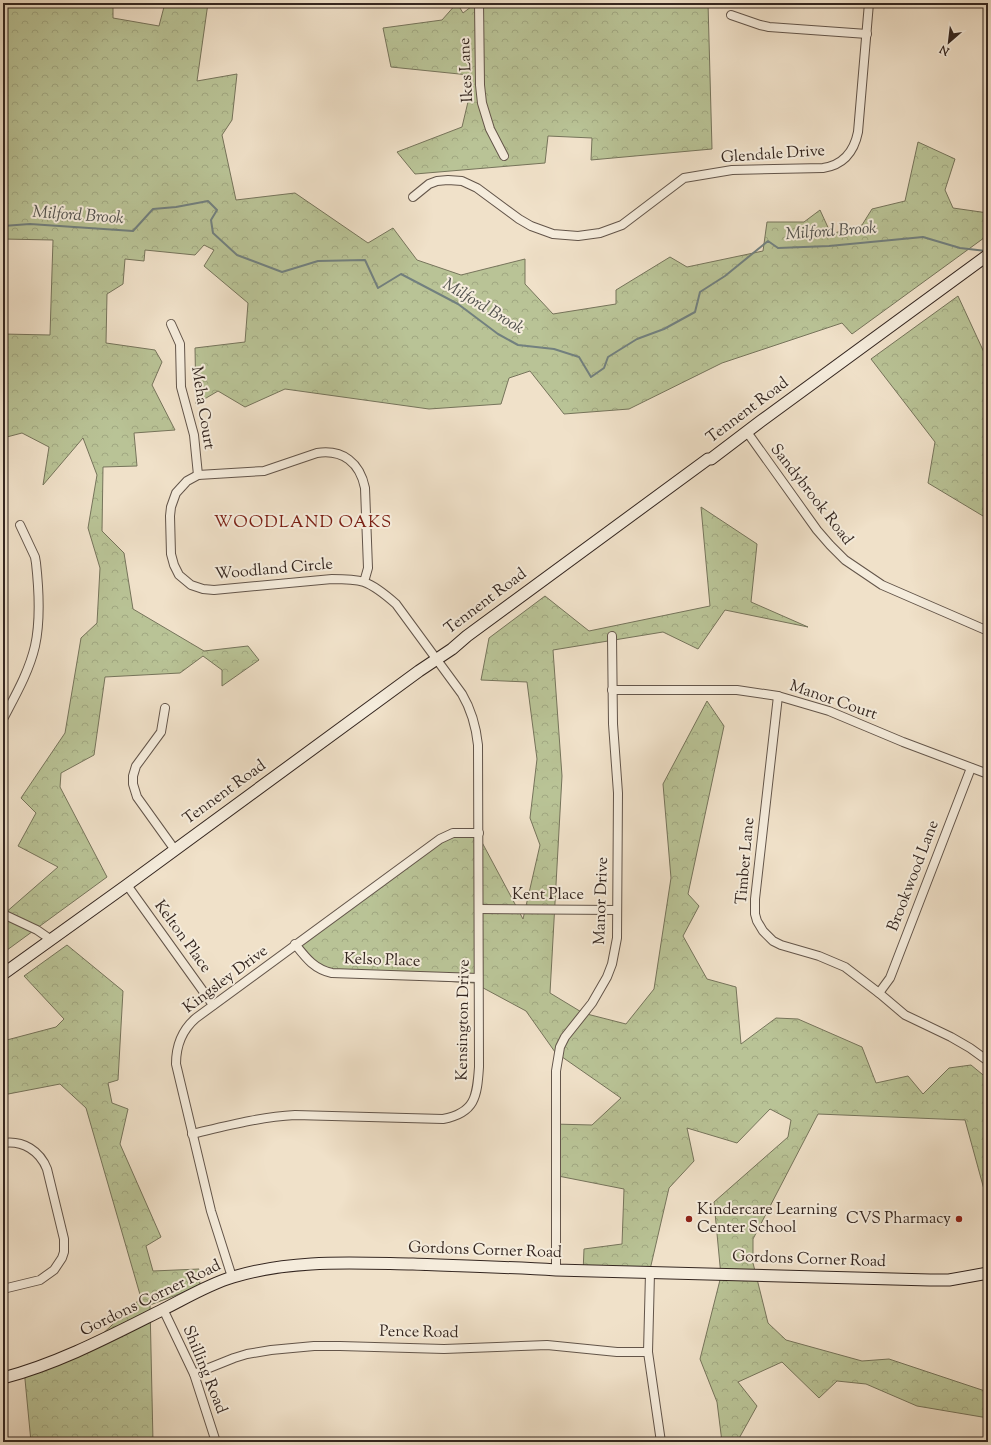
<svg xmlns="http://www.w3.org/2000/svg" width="991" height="1445" viewBox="0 0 991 1445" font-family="'Sorts Mill Goudy',serif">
<defs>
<pattern id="forest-crowns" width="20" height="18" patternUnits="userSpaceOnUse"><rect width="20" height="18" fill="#b9c396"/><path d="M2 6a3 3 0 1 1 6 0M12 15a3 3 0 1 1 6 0" fill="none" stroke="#a0a781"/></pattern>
</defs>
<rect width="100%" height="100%" fill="#f0e1c9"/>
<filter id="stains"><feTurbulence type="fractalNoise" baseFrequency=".005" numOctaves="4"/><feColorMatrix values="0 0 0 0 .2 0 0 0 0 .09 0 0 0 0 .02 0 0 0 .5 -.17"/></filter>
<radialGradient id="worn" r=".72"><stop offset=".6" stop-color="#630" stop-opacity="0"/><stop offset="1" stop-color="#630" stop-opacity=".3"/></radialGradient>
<!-- forest -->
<g fill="url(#forest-crowns)" stroke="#76745b">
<polygon points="3,3 113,3 113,18 159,26 165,3 208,3 197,81 237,74 232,120 222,135 236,200 295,193 368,243 393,228 417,260 461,275 525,259 525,284 553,314 616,304 616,290 670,257 687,267 763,251 767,222 804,222 820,210 831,234 862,225 872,209 905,201 918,142 955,159 945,190 953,208 988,213 988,235 852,334 842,323 722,363 629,409 564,414 530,371 509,378 501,404 429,409 285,389 245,407 218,391 196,404 195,348 245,342 248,303 204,266 214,250 204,245 195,255 145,250 144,261 125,259 123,284 107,294 106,343 155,350 162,362 152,385 175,430 134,433 137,466 103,467 102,531 124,553 133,609 204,651 248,646 259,660 222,686 222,670 203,656 180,673 105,677 94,755 61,773 60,787 107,877 3,953 3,916 4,914 58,867 18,846 36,813 21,798 65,733 81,638 97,623 100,568 88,528 97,475 83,438 43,485 49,447 22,433 3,438 3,334 50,335 53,240 3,239"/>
<polygon points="457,3 463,13 476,3 708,3 712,149 591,160 592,138 548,136 545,163 415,174 397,152 462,127 472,85 469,75 391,67 383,28 442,20"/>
<polygon points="958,296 988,361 988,519 928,483 935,442 871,359"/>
<polygon points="701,507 757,544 751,602 808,627 725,610 698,649 663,632 553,650 562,776 550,993 583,1013 626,1024 654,989 671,878 663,784 707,701 724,726 688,894 699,906 683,936 707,979 736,987 741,1044 776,1018 798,1019 862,1047 876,1083 908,1076 923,1094 949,1068 971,1065 988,1079 988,1204 965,1120 818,1114 753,1239 753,1263 768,1323 786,1340 862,1361 889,1359 988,1392 988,1418 917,1406 866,1384 837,1381 819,1398 782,1362 738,1382 757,1406 737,1442 722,1442 717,1402 700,1359 721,1276 714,1202 788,1137 791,1120 770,1109 737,1143 687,1128 694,1161 669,1188 649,1274 583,1273 584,1249 622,1244 624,1189 553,1175 553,1124 592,1125 621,1098 555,1052 526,1011 474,983 323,973 291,947 455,833 477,833 523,919 540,845 530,818 537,759 527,682 481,680 489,638 545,596 589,631 710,606"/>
<polygon points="67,945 123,991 118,1080 108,1083 112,1103 128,1109 120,1144 161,1237 146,1246 153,1271 199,1269 200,1286 150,1305 153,1442 31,1442 24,1369 97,1339 141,1298 86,1108 60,1084 3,1095 3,1041 56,1027 64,1019 24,976"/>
</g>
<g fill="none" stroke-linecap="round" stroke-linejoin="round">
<!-- stream -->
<polyline stroke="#72807f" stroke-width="2" points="3,226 30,224 133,231 153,209 176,207 208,201 217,210 211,220 213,233 237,255 282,272 318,261 365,260 378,288 401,274 458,304 498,334 518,345 554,349 579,357 591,377 604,368 608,357 637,339 664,329 695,312 700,292 725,276 768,241 778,248 829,246 923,237 960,248 986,251"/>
<!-- street casing -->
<g stroke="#63554a" stroke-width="10">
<g id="street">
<polyline points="479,3 480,85 482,103 490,129 504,156"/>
<polyline points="731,15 760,25 769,27 867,34"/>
<path d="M 413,197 L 429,184 L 437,181 L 448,180 L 462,181 L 477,188 L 519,219 L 531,226 L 553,234 L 578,236 L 600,233 L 622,225 L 684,178 L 732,170 L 823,168 C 843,165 854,152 858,132 L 869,3"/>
<polyline points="171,324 180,344 181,387 194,435 198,475"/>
<polyline points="747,432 817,530 830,545 845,560 882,585 988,631"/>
<polyline points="612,690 737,690 778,696 829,711 903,742 988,774"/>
<polyline points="778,696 755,899 755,914 757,921 763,931 773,941 781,945 819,956 845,967 879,993 905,1015 951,1037 970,1048 988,1061"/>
<polyline points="165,708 161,732 136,766 133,776 133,784 137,797 175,850"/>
<path d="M 3,719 C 15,696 29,672 35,646 C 41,619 39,590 36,563 L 35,557 L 20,525"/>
<polyline points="127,885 213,1005"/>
<polyline points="479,909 617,910"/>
<polyline points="3,914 37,930 50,939"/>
<path d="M 295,944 C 306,958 314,969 332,973 L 478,978"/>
<polyline points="879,993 890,978 971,768"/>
<path d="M 192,1134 C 226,1126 259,1117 295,1115 L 443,1119 C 475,1113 477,1097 479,1067 L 478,745 C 476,726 472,711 462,694 L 396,604 C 387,596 375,586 364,582 C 354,579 342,579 332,579 L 214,590 L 203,589 L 191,585 L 179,575 L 174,565 L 171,554 L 170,516 L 171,507 L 176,493 L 187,481 L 198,475 L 264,471 L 317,453 C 343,449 360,463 365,488 L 368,568 L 364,582"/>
<path d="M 3,1143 C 23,1140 40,1151 47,1169 L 64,1239 L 64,1252 L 62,1258 L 54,1270 L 40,1280 L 3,1289"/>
<polyline points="556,1270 556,1071 560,1047 565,1037 592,1003 607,977 612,964 617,938 618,793 613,724 612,636"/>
<polyline points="650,1273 648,1352 661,1442"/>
<path d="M 232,1277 L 211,1211 L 176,1064 C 176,1046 182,1030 196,1018 L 440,839 L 453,833 L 479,833"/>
<polyline points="163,1309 194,1374 216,1442"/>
<polyline points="194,1374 234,1358 247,1354 271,1350 314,1346 340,1346 444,1349 547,1345 617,1352 648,1352"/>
</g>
</g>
<!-- secondary casing -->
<g stroke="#342620" stroke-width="13">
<g id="secondary">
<polyline points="3,974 127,885 419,671 452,649 467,636 708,459 711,459 761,421 988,255"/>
<path d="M 3,1378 C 60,1363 112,1335 164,1309 C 186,1298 209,1284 233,1277 C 293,1259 351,1263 413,1264 C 461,1266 508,1267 556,1270 L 930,1280 L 949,1280 L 988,1273"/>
</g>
</g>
<!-- street -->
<use href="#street" stroke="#f5ecdc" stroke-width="8"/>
<!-- secondary -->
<use href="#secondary" stroke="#f5ecdc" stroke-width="11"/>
</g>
<!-- markers -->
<g fill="#8f2418" stroke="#f5ecdc" stroke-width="1.5">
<circle cx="689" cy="1219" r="4"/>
<circle cx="959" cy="1219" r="4"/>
</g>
<g text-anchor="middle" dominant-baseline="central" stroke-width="4" stroke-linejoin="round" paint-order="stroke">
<!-- street labels -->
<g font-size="16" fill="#342620" stroke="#f5ecdc">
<text transform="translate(467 70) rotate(-93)">Ikes Lane</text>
<text transform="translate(773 155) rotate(-4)">Glendale Drive</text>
<text transform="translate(202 408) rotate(81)">Meha Court</text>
<text transform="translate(748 411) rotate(-37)">Tennent Road</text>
<text transform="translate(811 495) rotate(52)">Sandybrook Road</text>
<text transform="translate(274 570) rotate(-5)">Woodland Circle</text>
<text transform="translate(486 602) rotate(-37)">Tennent Road</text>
<text transform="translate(833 701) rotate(19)">Manor Court</text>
<text transform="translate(225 793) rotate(-36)">Tennent Road</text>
<text transform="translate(746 861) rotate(-85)">Timber Lane</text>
<text transform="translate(914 876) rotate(-69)">Brookwood Lane</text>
<text x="548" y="895">Kent Place</text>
<text transform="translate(602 901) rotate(-88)">Manor Drive</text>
<text transform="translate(182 937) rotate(54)">Kelton Place</text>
<text transform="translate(382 961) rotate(2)">Kelso Place</text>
<text transform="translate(226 980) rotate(-37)">Kingsley Drive</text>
<text transform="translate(464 1020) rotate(-89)">Kensington Drive</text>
<text transform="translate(485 1251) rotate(2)">Gordons Corner Road</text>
<text transform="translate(809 1260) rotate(2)">Gordons Corner Road</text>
<text transform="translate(151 1299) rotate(-26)">Gordons Corner Road</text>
<text transform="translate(419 1333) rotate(1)">Pence Road</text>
<text transform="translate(204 1370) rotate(68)">Shilling Road</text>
</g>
<!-- poi labels -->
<g font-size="16" fill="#342620" stroke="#f5ecdc" text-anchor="start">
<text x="697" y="1210">Kindercare Learning<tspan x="697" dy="18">Center School</tspan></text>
<text x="951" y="1219" text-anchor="end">CVS Pharmacy</text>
</g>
<!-- water labels -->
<g font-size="17" font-style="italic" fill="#53534f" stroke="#f5ecdc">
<text transform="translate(78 216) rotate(4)">Milford Brook</text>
<text transform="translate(831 232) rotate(-4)">Milford Brook</text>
<text transform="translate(483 307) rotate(31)">Milford Brook</text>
</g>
<!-- neighbourhood labels -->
<g font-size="17" letter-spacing="1" fill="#7a1f14" stroke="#f5ecdc">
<text x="303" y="523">WOODLAND OAKS</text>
</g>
</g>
<!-- margin -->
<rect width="991" height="1445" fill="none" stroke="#f0e1c9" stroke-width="16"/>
<rect x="4" y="4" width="983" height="1437" fill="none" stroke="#342620" stroke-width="2"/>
<rect x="8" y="8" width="975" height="1429" fill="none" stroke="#342620"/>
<!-- north arrow -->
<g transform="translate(949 42) rotate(208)" stroke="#f5ecdc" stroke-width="3" paint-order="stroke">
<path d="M0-3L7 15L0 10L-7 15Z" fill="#342620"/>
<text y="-6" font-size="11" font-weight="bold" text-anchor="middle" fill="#342620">N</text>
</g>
<rect width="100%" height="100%" filter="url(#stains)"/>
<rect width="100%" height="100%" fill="url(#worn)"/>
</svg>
